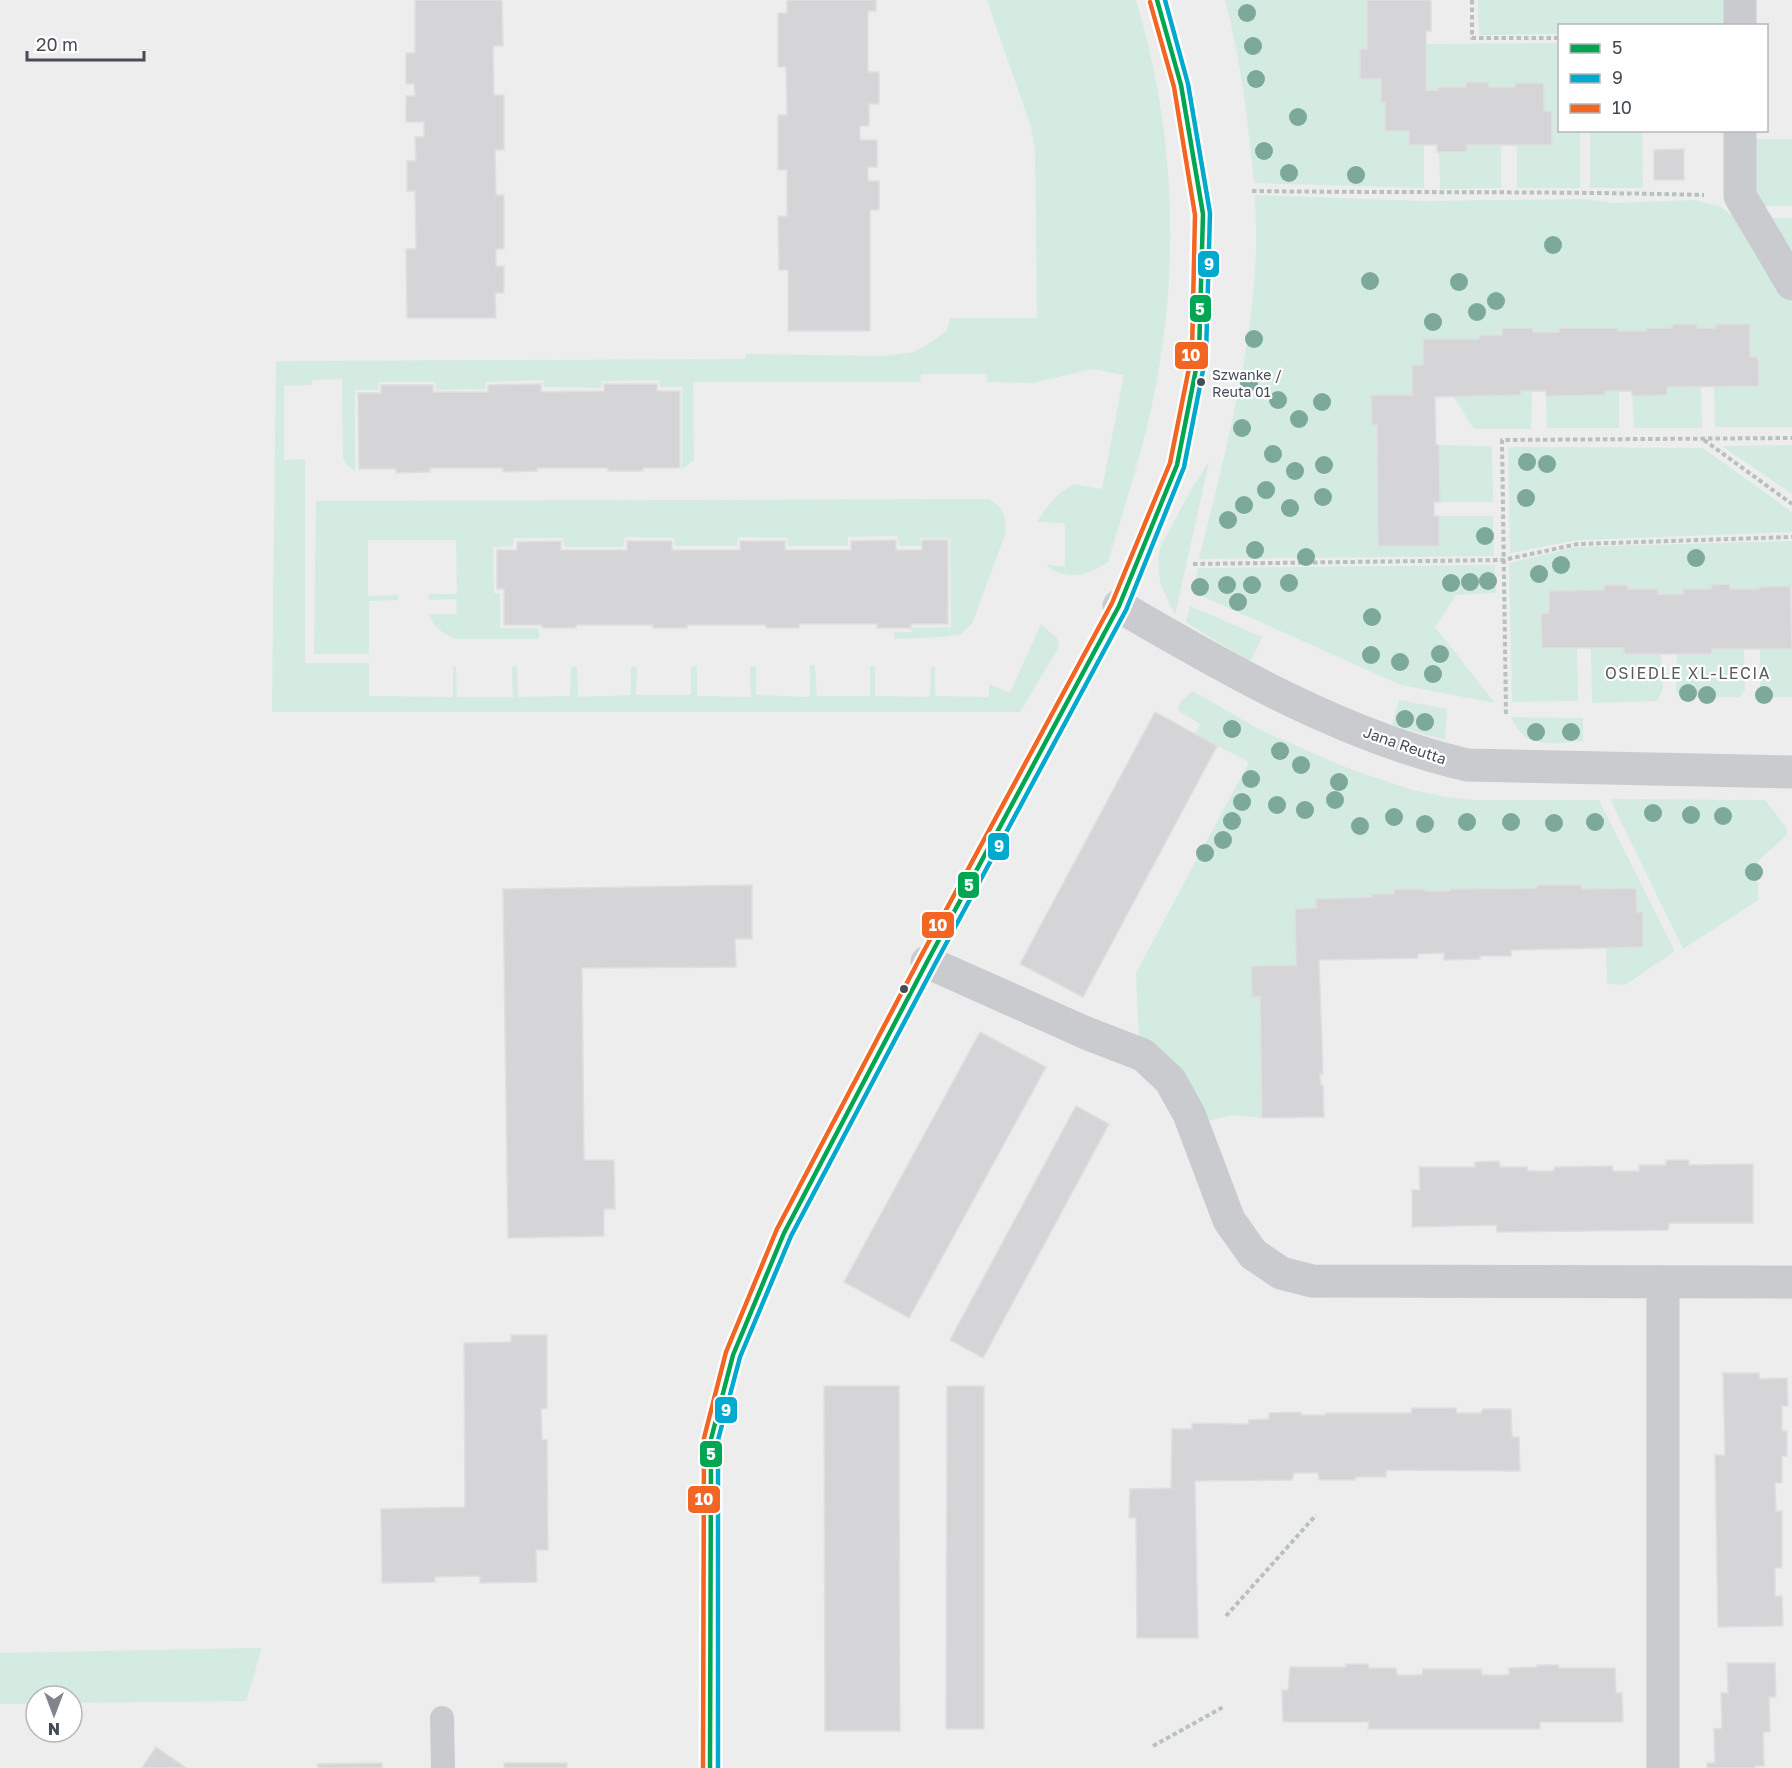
<svg xmlns="http://www.w3.org/2000/svg" width="1792" height="1768" viewBox="0 0 1792 1768" font-family="'Golos Text',sans-serif">
<rect width="100%" height="100%" fill="#eeeded"/>
<!-- green -->
<g fill="#d3ebe0">
<path d="M 987,0 L 1136,0 C 1178,138 1181,287 1147,427 C 1136,472 1121,517 1108,562 C 1087,576 1068,582 1046,565 L 1065,566 L 1065,523 L 1037,522 C 1048,505 1056,494 1074,484 L 1102,489 L 1124,375 L 1093,369 L 1032,383 L 987,382 L 987,374 L 921,374 L 920,382 L 693,382 L 694,460 L 682,469 L 682,387 L 660,387 L 659,380 L 602,381 L 601,388 L 544,387 L 543,380 L 486,382 L 485,389 L 436,390 L 435,382 L 379,382 L 378,390 L 355,390 L 355,471 L 348,466 L 343,458 L 342,379 L 313,380 L 311,385 L 284,386 L 284,460 L 305,459 L 305,663 L 369,663 L 369,696 L 453,697 L 453,666 L 456,667 L 457,697 L 513,697 L 512,667 L 517,666 L 518,697 L 570,696 L 571,667 L 577,667 L 578,697 L 631,695 L 631,667 L 637,667 L 636,695 L 691,695 L 691,667 L 697,666 L 697,696 L 751,697 L 750,667 L 756,666 L 756,695 L 810,697 L 810,665 L 815,665 L 817,696 L 870,696 L 870,666 L 875,666 L 875,696 L 930,697 L 931,667 L 935,667 L 935,696 L 989,697 L 989,684 L 1010,693 L 1041,624 L 1057,638 L 1059,647 L 1020,712 L 272,712 L 276,361 L 745,359 L 746,354 L 883,356 L 914,352 L 933,341 L 947,330 L 950,318 L 1037,318 L 1035,151 L 1031,127 Z"/>
<path d="M 1225,0 L 1367,0 L 1367,49 L 1360,49 L 1360,79 L 1381,79 L 1381,103 L 1385,103 L 1385,131 L 1409,131 L 1409,144 L 1424,145 L 1424,188 L 1254,183 C 1248,121 1241,60 1225,0 Z"/>
<polygon points="1478,0 1724,0 1730,25 1560,26 1559,34 1479,35"/>
<polygon points="1559,43 1560,130 1580,131 1580,188 1517,188 1517,145 1552,111 1544,111 1544,83 1515,83 1515,87 1489,87 1465,83 1466,87 1438,87 1438,90 1426,90 1426,44"/>
<polygon points="1590,131 1642,131 1643,188 1590,188"/>
<polygon points="1752,139 1792,139 1792,206 1763,206 1753,182"/>
<polygon points="1467,145 1501,145 1501,188 1440,189 1439,152 1467,152"/>
<path d="M 1255,195 L 1424,201 L 1587,199 L 1613,203 L 1695,200 L 1719,206 L 1735,217 L 1751,232 L 1792,303 L 1792,427 L 1715,427 L 1714,387 L 1759,386 L 1758,357 L 1750,357 L 1750,325 L 1716,328 L 1646,328 L 1646,331 L 1618,331 L 1618,328 L 1560,328 L 1559,332 L 1533,332 L 1532,328 L 1502,328 L 1502,335 L 1479,335 L 1479,339 L 1423,339 L 1423,365 L 1412,365 L 1412,395 L 1371,396 L 1372,424 L 1377,425 L 1378,546 L 1439,546 L 1439,516 L 1493,516 L 1494,556 L 1199,559 C 1224,458 1252,355 1256,251 C 1257,232 1255,214 1255,195 Z"/>
<polygon points="1768,218 1792,218 1792,261"/>
<polygon points="1667,387 1701,387 1702,428 1634,428 1632,396 1667,395"/>
<polygon points="1521,391 1532,391 1531,429 1474,429 1453,396 1520,395"/>
<polygon points="1605,391 1619,391 1619,428 1547,428 1546,396 1605,395"/>
<polygon points="1439,445 1492,446 1493,502 1440,502"/>
<polygon points="1792,445 1792,494 1722,446"/>
<polygon points="1508,447 1703,448 1792,512 1792,532 1578,540 1510,553"/>
<polygon points="1209,462 1175,615 1160,583 1158,557 1161,546 1192,488"/>
<path d="M 989,499 C 1004,508 1005,515 1006,532 L 972,624 L 961,634 L 940,637 L 894,639 L 894,632 L 912,632 L 911,628 L 951,627 L 950,538 L 919,538 L 922,546 L 899,546 L 898,536 L 848,537 L 848,546 L 788,546 L 787,538 L 738,537 L 737,546 L 675,546 L 674,538 L 625,537 L 623,547 L 564,547 L 563,538 L 514,538 L 513,546 L 493,547 L 494,593 L 500,594 L 500,628 L 539,628 L 539,639 L 456,639 C 444,635 433,626 428,614 L 457,614 L 456,599 L 428,600 L 429,594 L 457,594 L 456,540 L 368,540 L 368,596 L 398,595 L 398,600 L 369,601 L 369,654 L 314,654 L 316,501 Z"/>
<polygon points="1792,541 1792,613 1790,613 1790,586 1759,587 1759,589 1730,589 1730,584 1712,585 1711,589 1683,589 1683,594 1658,594 1658,589 1628,589 1628,585 1605,585 1604,590 1549,591 1549,613 1541,614 1542,648 1577,648 1578,701 1512,702 1509,563 1577,547"/>
<polygon points="1495,565 1496,593 1456,595 1435,627 1495,703 1401,685 1193,592 1198,568"/>
<polygon points="1190,606 1262,637 1250,662 1186,622"/>
<polygon points="1591,648 1624,648 1624,654 1661,654 1663,689 1657,701 1592,703"/>
<polygon points="1712,649 1744,649 1745,690 1740,697 1682,697 1676,691 1677,654 1712,654"/>
<polygon points="1760,649 1792,649 1792,697 1766,697 1760,691"/>
<polygon points="1193,691 1260,730 1347,768 1413,790 1441,796 1472,800 1599,800 1675,951 1625,985 1607,984 1606,948 1643,947 1643,913 1637,912 1582,889 1581,885 1537,885 1537,888 1425,891 1425,889 1394,889 1394,894 1372,894 1372,897 1317,899 1316,908 1295,909 1296,965 1251,966 1252,997 1260,997 1262,1118 1233,1115 1206,1121 1139,1041 1136,973 1249,762 1195,734 1200,724 1177,710 1181,701"/>
<polygon points="1399,700 1447,709 1445,740 1392,725"/>
<path d="M 1511,717 L 1583,718 L 1583,741 C 1554,744 1524,750 1511,717 Z"/>
<polygon points="1610,799 1765,800 1786,827 1787,835 1758,861 1758,900 1683,949"/>
<polygon points="262,1648 246,1701 72,1703 72,1696 36,1696 36,1704 0,1704 0,1653"/>
</g>
<!-- building -->
<g fill="#d5d5d7" stroke="#dfdfe0" stroke-width="1.5">
<polygon points="415,0 502,0 503,46 493,46 494,95 504,95 504,150 495,150 496,195 504,195 504,249 496,249 496,266 504,266 504,293 495,293 496,318 407,318 406,249 416,249 415,191 407,191 407,161 416,161 415,137 424,137 424,122 406,122 406,96 415,96 414,84 406,84 406,53 415,53"/>
<polygon points="787,0 876,0 876,11 868,11 868,72 879,72 879,104 869,104 869,126 860,126 860,140 877,140 877,167 868,167 868,181 879,181 879,210 870,210 870,331 788,331 788,270 779,270 778,216 787,216 787,170 778,170 778,115 787,115 786,67 778,67 778,13 787,13"/>
<polygon points="1367,0 1431,0 1431,31 1426,31 1426,90 1438,90 1438,87 1466,87 1465,82 1489,82 1489,87 1515,87 1515,83 1544,83 1544,111 1552,111 1552,145 1467,145 1467,152 1437,152 1437,145 1409,145 1409,131 1385,131 1385,103 1381,103 1381,79 1360,79 1360,49 1367,49"/>
<polygon points="1684,149 1684,180 1654,180 1654,150"/>
<polygon points="1672,324 1697,324 1697,328 1716,328 1716,324 1750,324 1750,357 1758,357 1759,386 1667,387 1667,395 1632,396 1632,391 1605,391 1605,395 1546,396 1546,391 1521,391 1521,395 1435,397 1436,445 1439,445 1440,502 1434,502 1434,516 1439,516 1439,546 1378,546 1377,425 1372,425 1371,395 1412,395 1412,365 1423,365 1423,339 1479,339 1479,335 1502,335 1502,328 1533,328 1533,332 1559,332 1559,328 1618,328 1618,331 1646,331 1646,328 1672,328"/>
<polygon points="541,384 541,392 604,391 604,384 657,384 657,391 680,391 680,468 643,468 643,471 608,471 608,468 537,468 537,471 503,472 503,468 430,468 430,472 396,473 396,469 359,469 358,393 381,393 381,385 433,385 433,392 488,392 488,385"/>
<polygon points="896,540 896,550 922,550 922,540 948,540 948,624 911,624 911,628 877,628 877,624 799,624 799,628 766,628 766,625 687,625 687,628 653,628 653,625 576,625 576,628 542,628 542,625 504,625 504,589 497,589 497,550 517,550 517,542 561,541 561,550 627,550 627,541 672,541 672,550 740,550 740,541 785,541 785,550 851,550 851,541"/>
<polygon points="1730,584 1730,589 1759,589 1759,587 1790,586 1792,649 1712,649 1712,654 1624,654 1624,648 1542,648 1541,614 1549,613 1549,591 1604,590 1604,585 1628,585 1628,589 1658,589 1658,594 1683,594 1683,589 1711,589 1711,585"/>
<polygon points="1155,712 1217,746 1083,997 1020,964"/>
<polygon points="752,885 752,939 735,939 736,967 582,968 584,1160 614,1160 615,1209 604,1209 604,1236 508,1238 503,889"/>
<polygon points="1537,885 1582,885 1582,889 1636,888 1637,912 1643,912 1643,947 1511,950 1511,956 1480,956 1480,959 1444,960 1444,953 1418,954 1418,958 1319,960 1323,1074 1320,1074 1321,1085 1323,1085 1324,1117 1262,1118 1260,997 1252,997 1251,966 1296,965 1295,909 1316,908 1316,899 1372,897 1372,894 1394,894 1394,889 1425,889 1425,891 1450,891 1450,889 1537,888"/>
<polygon points="980,1032 1046,1067 909,1318 844,1282"/>
<polygon points="1076,1106 1109,1124 983,1358 950,1340"/>
<polygon points="1666,1160 1689,1160 1689,1165 1753,1164 1753,1223 1669,1223 1668,1230 1497,1232 1496,1225 1412,1227 1412,1190 1420,1190 1419,1167 1475,1167 1475,1162 1499,1161 1500,1167 1527,1167 1528,1171 1554,1171 1554,1167 1612,1166 1613,1171 1639,1171 1639,1165 1666,1165"/>
<polygon points="511,1335 547,1335 547,1408 541,1409 542,1440 547,1440 548,1550 536,1550 537,1582 480,1583 480,1576 435,1577 435,1582 382,1583 381,1509 465,1507 464,1343 511,1342"/>
<polygon points="1723,1373 1759,1373 1759,1379 1787,1378 1788,1406 1782,1406 1782,1431 1787,1431 1787,1456 1782,1456 1782,1483 1775,1483 1776,1511 1782,1511 1782,1568 1775,1568 1775,1596 1782,1596 1783,1626 1718,1627 1715,1455 1725,1455"/>
<polygon points="824,1386 899,1386 900,1731 825,1731"/>
<polygon points="947,1386 984,1386 984,1729 946,1729"/>
<polygon points="1412,1408 1456,1408 1457,1413 1481,1413 1483,1409 1511,1409 1512,1437 1519,1437 1520,1471 1386,1470 1386,1477 1356,1477 1355,1480 1319,1480 1318,1473 1294,1473 1292,1480 1195,1481 1198,1638 1137,1638 1136,1518 1129,1518 1130,1489 1171,1488 1172,1429 1192,1429 1192,1423 1248,1424 1249,1420 1269,1419 1269,1413 1301,1412 1301,1415 1325,1415 1326,1413 1411,1413"/>
<polygon points="1727,1663 1775,1663 1776,1697 1769,1697 1770,1732 1763,1732 1764,1766 1755,1766 1755,1768 1707,1768 1707,1763 1715,1763 1714,1729 1722,1728 1721,1693 1728,1693"/>
<polygon points="1346,1664 1368,1664 1369,1668 1396,1668 1397,1675 1422,1675 1423,1669 1481,1669 1482,1675 1509,1675 1509,1668 1537,1667 1537,1665 1558,1665 1559,1668 1615,1668 1616,1693 1622,1693 1623,1722 1540,1722 1540,1729 1368,1729 1369,1722 1283,1722 1282,1690 1288,1690 1290,1667 1346,1667"/>
<polygon points="156,1747 186,1768 142,1768"/>
<polygon points="382,1763 382,1768 318,1768 318,1764"/>
<rect x="504" y="1763" width="63" height="5"/>
</g>
<g fill="none" stroke-linecap="round" stroke-linejoin="round">
<!-- path -->
<g stroke="#b7c1c0" stroke-width="4" stroke-dasharray="4.5 3" stroke-linecap="butt">
<polyline points="1472,0 1472,38 1560,38"/>
<path d="M 1252,191 C 1403,193 1554,191 1704,195"/>
<polyline points="1704,440 1792,504"/>
<polyline points="1193,564 1503,560 1578,544 1792,537"/>
<polyline points="1506,714 1502,440 1792,438"/>
<polyline points="1226,1616 1316,1515"/>
<polyline points="1153,1746 1225,1706"/>
</g>
<!-- service -->
<polyline stroke="#c9cbce" stroke-width="24" points="442,1718 443,1768"/>
<!-- minor -->
<g stroke="#c9cbce" stroke-width="33">
<polyline points="1740,0 1740,26"/>
<polyline points="1740,130 1740,196 1792,284"/>
<path d="M 1119,606 C 1228,670 1343,736 1467,765 L 1792,772"/>
<polyline points="927,962 1086,1033 1143,1055 1170,1080 1189,1114 1229,1220 1253,1254 1281,1273 1312,1281 1792,1282"/>
<polyline points="1663,1768 1663,1283"/>
</g>
<!-- bus-1 casing -->
<g stroke="#fff" stroke-width="9">
<polyline id="bus-1" points="710,1768 711,1439 733,1355 784,1233 927,962 1119,606 1177,465 1199,354 1203,214 1181,85 1157,0"/>
</g>
<!-- bus-2 casing -->
<g stroke="#fff" stroke-width="9">
<polyline id="bus-2" points="718,1768 718,1440 740,1357 791,1236 934,966 1126,610 1184,467 1206,355 1210,213 1188,84 1165,0"/>
</g>
<!-- bus-3 casing -->
<g stroke="#fff" stroke-width="9">
<polyline id="bus-3" points="703,1768 704,1438 726,1352 777,1229 920,958 1112,603 1170,463 1192,353 1195,215 1174,87 1150,2"/>
</g>
<!-- bus-1 -->
<use href="#bus-1" stroke="#00a651" stroke-width="4.5"/>
<!-- bus-2 -->
<use href="#bus-2" stroke="#00a9ce" stroke-width="4.5"/>
<!-- bus-3 -->
<use href="#bus-3" stroke="#f26522" stroke-width="4.5"/>
</g>
<!-- trees -->
<g fill="#7ca99a">
<circle cx="1247" cy="13" r="9"/>
<circle cx="1253" cy="46" r="9"/>
<circle cx="1256" cy="79" r="9"/>
<circle cx="1298" cy="117" r="9"/>
<circle cx="1264" cy="151" r="9"/>
<circle cx="1289" cy="173" r="9"/>
<circle cx="1356" cy="175" r="9"/>
<circle cx="1553" cy="245" r="9"/>
<circle cx="1370" cy="281" r="9"/>
<circle cx="1459" cy="282" r="9"/>
<circle cx="1496" cy="301" r="9"/>
<circle cx="1477" cy="312" r="9"/>
<circle cx="1433" cy="322" r="9"/>
<circle cx="1254" cy="339" r="9"/>
<circle cx="1249" cy="383" r="9"/>
<circle cx="1278" cy="400" r="9"/>
<circle cx="1322" cy="402" r="9"/>
<circle cx="1299" cy="419" r="9"/>
<circle cx="1242" cy="428" r="9"/>
<circle cx="1273" cy="454" r="9"/>
<circle cx="1527" cy="462" r="9"/>
<circle cx="1547" cy="464" r="9"/>
<circle cx="1324" cy="465" r="9"/>
<circle cx="1295" cy="471" r="9"/>
<circle cx="1266" cy="490" r="9"/>
<circle cx="1323" cy="497" r="9"/>
<circle cx="1526" cy="498" r="9"/>
<circle cx="1244" cy="505" r="9"/>
<circle cx="1290" cy="508" r="9"/>
<circle cx="1228" cy="520" r="9"/>
<circle cx="1485" cy="536" r="9"/>
<circle cx="1255" cy="550" r="9"/>
<circle cx="1306" cy="557" r="9"/>
<circle cx="1696" cy="558" r="9"/>
<circle cx="1561" cy="565" r="9"/>
<circle cx="1539" cy="574" r="9"/>
<circle cx="1488" cy="581" r="9"/>
<circle cx="1470" cy="582" r="9"/>
<circle cx="1289" cy="583" r="9"/>
<circle cx="1451" cy="583" r="9"/>
<circle cx="1227" cy="585" r="9"/>
<circle cx="1252" cy="585" r="9"/>
<circle cx="1200" cy="587" r="9"/>
<circle cx="1238" cy="602" r="9"/>
<circle cx="1372" cy="617" r="9"/>
<circle cx="1440" cy="654" r="9"/>
<circle cx="1371" cy="655" r="9"/>
<circle cx="1400" cy="662" r="9"/>
<circle cx="1433" cy="674" r="9"/>
<circle cx="1688" cy="693" r="9"/>
<circle cx="1707" cy="695" r="9"/>
<circle cx="1764" cy="695" r="9"/>
<circle cx="1405" cy="719" r="9"/>
<circle cx="1425" cy="722" r="9"/>
<circle cx="1232" cy="729" r="9"/>
<circle cx="1536" cy="732" r="9"/>
<circle cx="1571" cy="732" r="9"/>
<circle cx="1280" cy="751" r="9"/>
<circle cx="1301" cy="765" r="9"/>
<circle cx="1251" cy="779" r="9"/>
<circle cx="1339" cy="782" r="9"/>
<circle cx="1335" cy="800" r="9"/>
<circle cx="1242" cy="802" r="9"/>
<circle cx="1277" cy="805" r="9"/>
<circle cx="1305" cy="810" r="9"/>
<circle cx="1653" cy="813" r="9"/>
<circle cx="1691" cy="815" r="9"/>
<circle cx="1723" cy="816" r="9"/>
<circle cx="1394" cy="817" r="9"/>
<circle cx="1232" cy="821" r="9"/>
<circle cx="1467" cy="822" r="9"/>
<circle cx="1511" cy="822" r="9"/>
<circle cx="1595" cy="822" r="9"/>
<circle cx="1554" cy="823" r="9"/>
<circle cx="1425" cy="824" r="9"/>
<circle cx="1360" cy="826" r="9"/>
<circle cx="1223" cy="840" r="9"/>
<circle cx="1205" cy="853" r="9"/>
<circle cx="1754" cy="872" r="9"/>
</g>
<!-- markers -->
<g fill="#464c57" stroke="#fff" stroke-width="2">
<circle cx="1201" cy="382" r="5"/>
<circle cx="904" cy="989" r="5"/>
</g>
<g text-anchor="middle" dominant-baseline="central" stroke-width="4.5" stroke-linejoin="round" paint-order="stroke">
<!-- bus labels -->
<g font-size="14" fill="#464c57" stroke="#fff" text-anchor="start">
<text x="1212" y="374">Szwanke /<tspan x="1212" dy="17">Reuta 01</tspan></text>
</g>
<!-- street labels -->
<g font-size="15" fill="#464c57" stroke="#fff">
<text transform="translate(1405 745) rotate(19)">Jana Reutta</text>
</g>
<!-- neighbourhood labels -->
<g font-size="16" letter-spacing="1.5" fill="#595b60" stroke="#fff">
<text x="1688" y="673">OSIEDLE XL-LECIA</text>
</g>
</g>
<g stroke="#fff" stroke-width="2">
<rect x="1197" y="250" width="23" height="28" rx="6" fill="#00a9ce"/>
<rect x="1189" y="294" width="23" height="29" rx="6" fill="#00a651"/>
<rect x="1174" y="341" width="35" height="29" rx="6" fill="#f26522"/>
<rect x="987" y="832" width="23" height="29" rx="6" fill="#00a9ce"/>
<rect x="957" y="871" width="23" height="28" rx="6" fill="#00a651"/>
<rect x="921" y="911" width="34" height="28" rx="6" fill="#f26522"/>
<rect x="714" y="1396" width="24" height="28" rx="6" fill="#00a9ce"/>
<rect x="699" y="1440" width="24" height="28" rx="6" fill="#00a651"/>
<rect x="687" y="1485" width="34" height="29" rx="6" fill="#f26522"/>
</g>
<g font-size="16" text-anchor="middle" font-weight="bold" fill="#fff">
<text x="1209" y="270">9</text>
<text x="1200" y="315">5</text>
<text x="1191" y="361">10</text>
<text x="999" y="852">9</text>
<text x="969" y="891">5</text>
<text x="938" y="931">10</text>
<text x="726" y="1416">9</text>
<text x="711" y="1460">5</text>
<text x="704" y="1505">10</text>
</g>
<!-- legend -->
<rect x="1558" y="24" width="210" height="108" fill="#ffffff" stroke="#b5b7bc" stroke-width="1.5"/>
<rect x="1570" y="44" width="30" height="9" fill="#00a651" stroke="#b5b7bc" stroke-width="1.5"/>
<text x="1612" y="54" font-size="18" fill="#464c57">5</text>
<rect x="1570" y="74" width="30" height="9" fill="#00a9ce" stroke="#b5b7bc" stroke-width="1.5"/>
<text x="1612" y="84" font-size="18" fill="#464c57">9</text>
<rect x="1570" y="104" width="30" height="9" fill="#f26522" stroke="#b5b7bc" stroke-width="1.5"/>
<text x="1612" y="114" font-size="18" fill="#464c57">10</text>
<!-- north arrow -->
<g transform="translate(54 1714) rotate(180)"><circle r="28" fill="#ffffff" stroke="#b5b7bc" stroke-width="1.5"/>
<path d="M0-4.5L10 22L0 15L-10 22Z" fill="#81848c"/>
<text y="-9" font-size="16" font-weight="bold" text-anchor="middle" fill="#464c57">N</text>
</g>
<!-- scale -->
<path d="M27 51v9h117v-9" fill="none" stroke="#464c57" stroke-width="3"/>
<text x="36" y="51" font-size="18" fill="#464c57" stroke="#ffffff" stroke-width="4.5" paint-order="stroke">20 m</text>
</svg>
